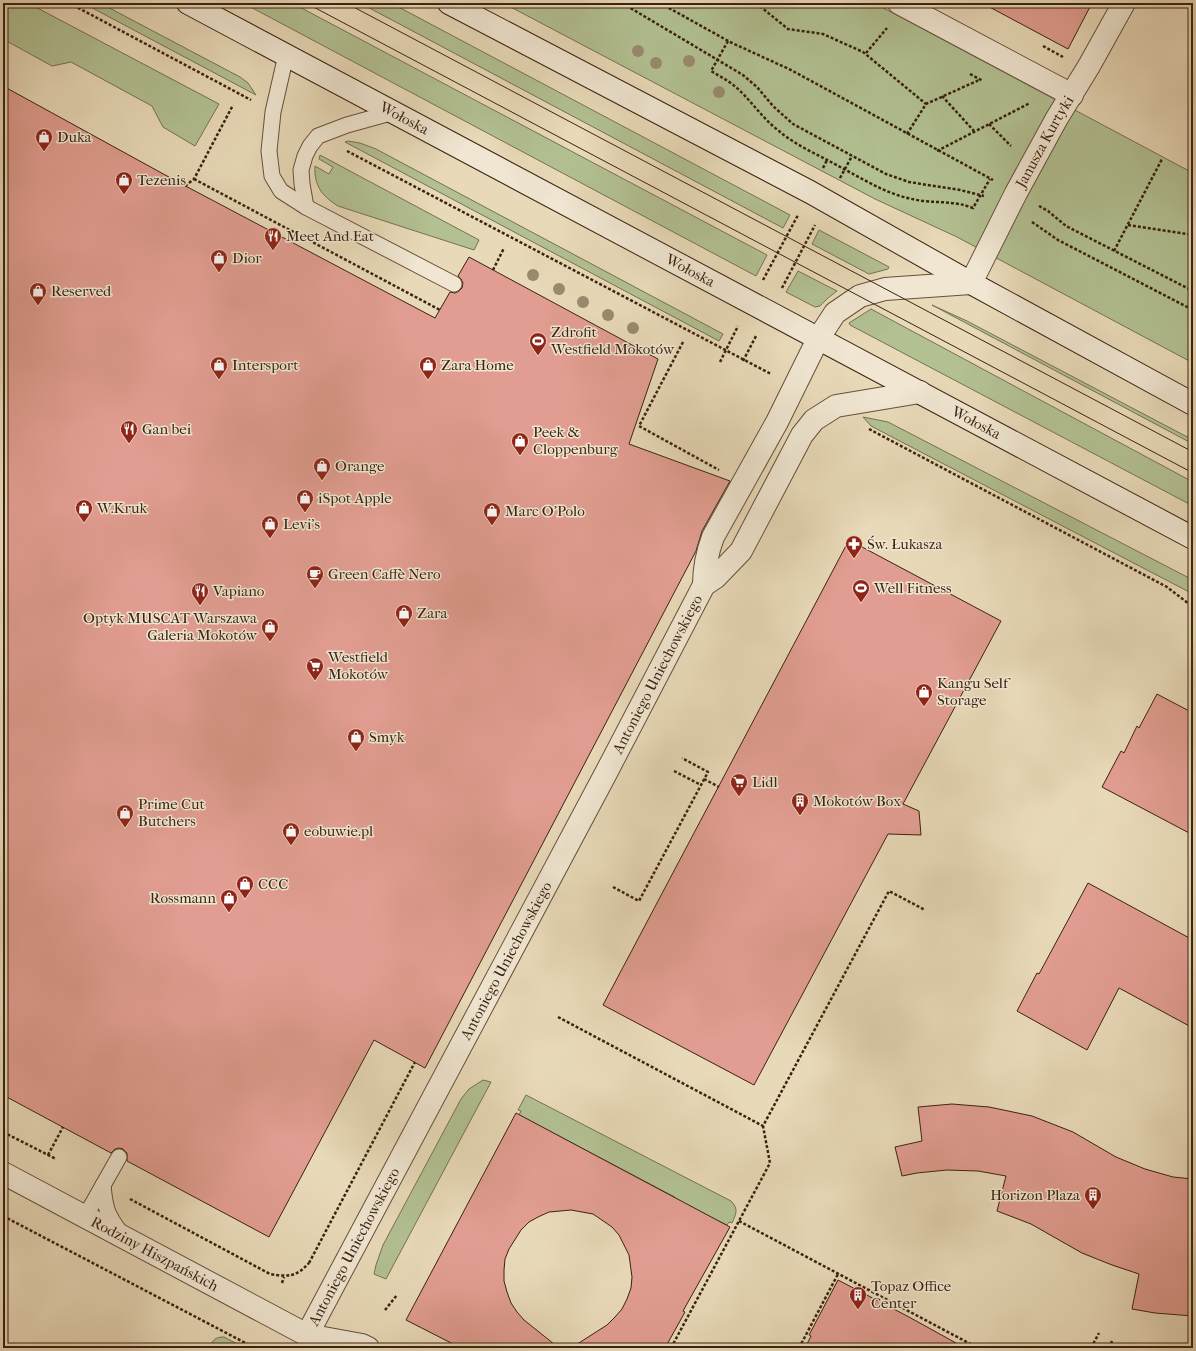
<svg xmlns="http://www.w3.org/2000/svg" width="1196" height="1351" viewBox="0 0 1196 1351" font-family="'IM FELL French Canon',serif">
<rect width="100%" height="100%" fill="#e8d9b8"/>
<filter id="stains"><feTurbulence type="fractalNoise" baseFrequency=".005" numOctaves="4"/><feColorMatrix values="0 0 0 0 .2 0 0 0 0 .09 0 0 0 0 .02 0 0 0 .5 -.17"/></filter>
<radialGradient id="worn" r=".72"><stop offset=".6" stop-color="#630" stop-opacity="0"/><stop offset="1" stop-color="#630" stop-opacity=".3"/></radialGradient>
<!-- green -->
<g fill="#b2c092" stroke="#767152">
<polygon points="3,3 28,3 219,104 195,146 163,127 152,106 71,62 52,66 3,39"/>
<polygon points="83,3 100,3 240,77 248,83 256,95"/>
<polygon points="243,3 292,3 767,255 756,276"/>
<polygon points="360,3 391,3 790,215 783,228"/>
<polygon points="503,3 874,3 1193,173 1193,363 957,237 875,199"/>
<polygon points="348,141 360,143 376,149 723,334 719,341 345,142"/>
<path d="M 320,155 L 479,240 L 474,250 L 338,206 C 322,196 314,186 315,166 L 329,174 L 333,167 L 319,159 Z"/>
<polygon points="819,230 889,267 888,269 869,274 812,244"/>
<polygon points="798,271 837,291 828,298 820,306 815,307 786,292"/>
<polygon points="932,305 967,321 1193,440 1193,444"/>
<polygon points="871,309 1193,482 1193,506 850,325 849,323"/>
<polygon points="863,417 888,422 1193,580 1193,594 871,426"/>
<polygon points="483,1080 491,1082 386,1279 374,1274 376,1265 383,1245 461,1099 469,1089"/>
<path d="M 526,1095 L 731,1201 C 739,1209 736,1214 732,1223 L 729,1222 L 727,1225 L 674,1199 L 675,1197 L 671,1195 L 519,1115 L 521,1111 L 518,1110 Z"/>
<path d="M 224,1337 L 245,1348 L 209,1348 C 213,1340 215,1337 224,1337 Z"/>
</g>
<!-- building -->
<g fill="#e19d91" stroke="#3a2211">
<polygon points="982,3 1092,3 1068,49"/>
<polygon points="3,86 178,182 435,318 450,292 455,293 459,291 462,288 463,283 461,279 458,276 469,257 658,359 629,444 730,481 702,531 696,551 425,1068 374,1040 269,1237 127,1161 127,1153 123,1149 119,1148 115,1149 111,1153 3,1095"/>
<polygon points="849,540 1001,621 903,804 919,811 921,835 888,834 754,1085 603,1005"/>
<polygon points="1157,694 1193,713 1193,835 1102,787 1121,751 1124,753 1137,726 1139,728"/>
<polygon points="1088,883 1193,940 1193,1028 1119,988 1087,1050 1017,1011 1037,973 1039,974"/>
<polygon points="952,1104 989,1107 1032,1116 1073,1132 1116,1157 1145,1169 1173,1177 1193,1179 1193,1316 1155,1313 1132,1309 1139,1274 1112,1265 1082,1253 1031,1224 997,1211 1006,1176 978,1171 947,1170 917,1173 902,1176 895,1147 922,1141 918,1107"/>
<polygon points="516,1113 730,1227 683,1311 685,1312 665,1348 571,1348 607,1325 615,1317 622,1309 627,1299 631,1288 632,1277 629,1255 619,1235 612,1227 593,1214 571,1210 549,1212 538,1217 529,1222 521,1230 509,1249 505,1259 504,1270 504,1281 507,1292 511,1303 517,1312 524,1320 559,1348 461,1348 406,1320"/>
<polygon points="838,1280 909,1317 965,1348 805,1348 811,1336 809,1335"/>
</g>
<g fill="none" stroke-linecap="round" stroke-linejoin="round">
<!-- service casing -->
<g stroke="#66503b" stroke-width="17">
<g id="service">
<polyline points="286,55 273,112 269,151 272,176 281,191 306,207 454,284"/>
<polyline points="306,207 302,184 301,170 305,156 310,146 318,136 347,125 394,112"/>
<path d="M 103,1185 C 105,1208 107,1215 121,1233"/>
<polyline points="85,1217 119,1157"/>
</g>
</g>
<!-- minor casing -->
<g stroke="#66503b" stroke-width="24">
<g id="minor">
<polyline points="899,3 1072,95"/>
<path id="s1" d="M 704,585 C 704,568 707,553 713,537 L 777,422 L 818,339 L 835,313 L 860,296 L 885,289 L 971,283 L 1016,193 L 1057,118 L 1089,66 L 1124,3"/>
<path id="s2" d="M 3,1173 L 307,1335 L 319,1348"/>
<path id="s3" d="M 307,1335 L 606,773 L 704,585 L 716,577 L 741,551 L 802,435 L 814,420 L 836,406 L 920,392"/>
<polyline points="307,1335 362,1345 368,1348"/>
</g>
</g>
<!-- secondary casing -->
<g stroke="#3a2211" stroke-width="24">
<g id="secondary">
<path id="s4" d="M 188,3 L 1193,538"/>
<polyline points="449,3 810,192 971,283 1193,404"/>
</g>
</g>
<!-- path -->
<g stroke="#3a2211" stroke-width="2.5" stroke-dasharray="3 2" stroke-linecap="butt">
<polyline points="69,3 251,100"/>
<polyline points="622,3 743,75 757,87 773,106 793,124 886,174 909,182 960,190 984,196"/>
<polyline points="660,3 730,42 791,70 993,180"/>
<polyline points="756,3 788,29 823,34 863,52 926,104"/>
<path d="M 728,41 L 711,71 C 721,77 731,82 739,90 C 753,103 763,119 779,131 C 794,144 814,153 831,162 C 848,171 865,181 882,189 C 895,195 909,199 923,201 C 941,203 955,201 973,208 L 990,179"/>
<polyline points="1043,46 1063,57"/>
<polyline points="866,53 887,28"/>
<polyline points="970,74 983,81"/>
<polyline points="942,96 974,131"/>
<polyline points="989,124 1011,146"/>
<polyline points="907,134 926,104 979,80"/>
<polyline points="347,151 771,374"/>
<polyline points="937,151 1030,103"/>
<polyline points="823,168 827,160"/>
<polyline points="840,178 852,156"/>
<polyline points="194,179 440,310"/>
<polyline points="185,186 194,179 233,105"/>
<polyline points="1039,206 1048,211 1066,226 1193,291"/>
<polyline points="1032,222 1058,240 1193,310"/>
<polyline points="1128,225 1193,235"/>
<polyline points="1114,251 1162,159"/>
<polyline points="493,270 504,248"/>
<polyline points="763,280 798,215"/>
<polyline points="782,288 815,225"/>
<polyline points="683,342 639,426 719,470"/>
<polyline points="743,361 756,336"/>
<polyline points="720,362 738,326"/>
<polyline points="869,429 1167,587 1193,607"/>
<polyline points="674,771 701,785"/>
<polyline points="704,779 719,787"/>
<polyline points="613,887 639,901 708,772 682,758"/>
<polyline points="558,1017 763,1126 889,891 925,910"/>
<polyline points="3,1132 56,1159"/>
<polyline points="48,1155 63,1127"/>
<path d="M 130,1199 L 270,1274 C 289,1277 296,1277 309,1263"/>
<polyline points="3,1216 255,1348"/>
<polyline points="739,1221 978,1348"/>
<polyline points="309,1263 415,1062"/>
<polyline points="282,1283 284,1277"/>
<polyline points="385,1310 397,1295"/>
<polyline points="671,1348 770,1163 763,1126"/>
<polyline points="799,1348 838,1274"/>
<polyline points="1091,1348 1099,1333"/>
<polyline points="1109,1348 1112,1341"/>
</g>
<!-- service -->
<use href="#service" stroke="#f0e6d1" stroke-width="15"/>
<!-- minor -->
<use href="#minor" stroke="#f0e6d1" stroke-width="22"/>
<!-- secondary -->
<use href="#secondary" stroke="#f0e6d1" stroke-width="22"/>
<!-- tram -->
<g stroke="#3a2211" stroke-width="1">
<polyline points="306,3 1193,473"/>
<polyline points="346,3 1193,452"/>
</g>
</g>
<!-- trees -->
<g fill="#998a6e">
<circle cx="638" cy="51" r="6"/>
<circle cx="689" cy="61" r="6"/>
<circle cx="656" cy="63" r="6"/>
<circle cx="719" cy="92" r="6"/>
<circle cx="533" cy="275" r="6"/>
<circle cx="559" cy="289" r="6"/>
<circle cx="583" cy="302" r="6"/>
<circle cx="608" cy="315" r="6"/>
<circle cx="633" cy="328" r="6"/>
</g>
<!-- icons -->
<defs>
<g id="shop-pin" transform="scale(0.9)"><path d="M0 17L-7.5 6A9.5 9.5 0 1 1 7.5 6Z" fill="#8f2418" stroke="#f0e6d1"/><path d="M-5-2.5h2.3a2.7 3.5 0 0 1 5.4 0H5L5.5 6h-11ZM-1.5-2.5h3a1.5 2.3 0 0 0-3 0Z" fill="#fff"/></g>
<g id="restaurant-pin" transform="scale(0.9)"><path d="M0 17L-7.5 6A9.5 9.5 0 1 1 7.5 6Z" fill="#8f2418" stroke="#f0e6d1"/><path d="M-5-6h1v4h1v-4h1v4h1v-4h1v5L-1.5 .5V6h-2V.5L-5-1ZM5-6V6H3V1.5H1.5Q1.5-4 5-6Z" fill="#fff"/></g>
<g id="stadium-pin" transform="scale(0.9)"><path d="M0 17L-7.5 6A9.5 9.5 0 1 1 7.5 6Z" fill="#8f2418" stroke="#f0e6d1"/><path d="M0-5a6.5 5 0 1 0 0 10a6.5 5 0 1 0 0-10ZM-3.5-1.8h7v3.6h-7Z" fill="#fff"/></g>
<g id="pharmacy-pin" transform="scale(0.9)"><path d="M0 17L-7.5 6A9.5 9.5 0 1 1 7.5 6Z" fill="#8f2418" stroke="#f0e6d1"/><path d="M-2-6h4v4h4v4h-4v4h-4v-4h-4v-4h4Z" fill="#fff"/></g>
<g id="cafe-pin" transform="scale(0.9)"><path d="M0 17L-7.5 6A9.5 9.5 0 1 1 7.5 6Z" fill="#8f2418" stroke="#f0e6d1"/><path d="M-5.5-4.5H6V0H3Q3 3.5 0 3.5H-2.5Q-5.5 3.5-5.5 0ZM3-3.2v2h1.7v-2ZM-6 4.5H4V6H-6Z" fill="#fff"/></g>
<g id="supermarket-pin" transform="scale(0.9)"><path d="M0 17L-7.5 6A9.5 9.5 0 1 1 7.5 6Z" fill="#8f2418" stroke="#f0e6d1"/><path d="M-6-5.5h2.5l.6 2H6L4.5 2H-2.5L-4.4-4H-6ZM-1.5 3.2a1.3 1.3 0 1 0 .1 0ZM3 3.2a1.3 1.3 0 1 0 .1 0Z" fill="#fff"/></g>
<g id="building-pin" transform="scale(0.9)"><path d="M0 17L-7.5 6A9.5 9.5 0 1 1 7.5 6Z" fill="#8f2418" stroke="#f0e6d1"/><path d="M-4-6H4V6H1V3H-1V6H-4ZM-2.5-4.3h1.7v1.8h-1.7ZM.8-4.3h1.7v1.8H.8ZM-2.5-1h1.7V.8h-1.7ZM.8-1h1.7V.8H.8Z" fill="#fff"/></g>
</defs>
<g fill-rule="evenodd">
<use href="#shop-pin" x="44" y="137"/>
<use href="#shop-pin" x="124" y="180"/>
<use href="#restaurant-pin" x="273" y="236"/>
<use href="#shop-pin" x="219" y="258"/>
<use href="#shop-pin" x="38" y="291"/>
<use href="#stadium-pin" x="538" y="341"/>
<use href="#shop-pin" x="219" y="365"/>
<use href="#shop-pin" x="428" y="365"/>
<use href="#restaurant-pin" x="129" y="429"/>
<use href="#shop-pin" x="520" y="441"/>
<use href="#shop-pin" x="322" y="466"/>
<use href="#shop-pin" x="305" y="498"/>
<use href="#shop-pin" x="84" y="508"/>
<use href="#shop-pin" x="492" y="511"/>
<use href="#shop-pin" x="270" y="524"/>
<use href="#pharmacy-pin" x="854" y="544"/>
<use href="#cafe-pin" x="315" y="574"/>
<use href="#stadium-pin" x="861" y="588"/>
<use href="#restaurant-pin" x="200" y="591"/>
<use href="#shop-pin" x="404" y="613"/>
<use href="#shop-pin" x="270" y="627"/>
<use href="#supermarket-pin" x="315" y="666"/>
<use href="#shop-pin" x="924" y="692"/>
<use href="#shop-pin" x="356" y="737"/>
<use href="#supermarket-pin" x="739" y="782"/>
<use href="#building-pin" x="800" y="801"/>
<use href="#shop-pin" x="125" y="813"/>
<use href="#shop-pin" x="291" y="831"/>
<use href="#shop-pin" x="245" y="884"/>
<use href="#shop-pin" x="229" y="898"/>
<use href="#building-pin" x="1093" y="1195"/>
<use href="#building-pin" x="858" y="1295"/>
</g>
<g text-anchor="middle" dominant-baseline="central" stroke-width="3" stroke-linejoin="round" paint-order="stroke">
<!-- street labels -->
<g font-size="15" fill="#3a2211" stroke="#f0e6d1">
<text stroke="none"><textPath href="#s4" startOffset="245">Wołoska</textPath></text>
<text stroke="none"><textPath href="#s1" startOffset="606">Janusza Kurtyki</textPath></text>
<text stroke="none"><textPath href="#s4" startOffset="569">Wołoska</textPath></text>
<text stroke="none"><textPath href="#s4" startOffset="893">Wołoska</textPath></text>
<text stroke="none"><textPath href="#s3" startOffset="748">Antoniego Uniechowskiego</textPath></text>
<text stroke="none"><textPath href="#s3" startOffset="424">Antoniego Uniechowskiego</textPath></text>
<text stroke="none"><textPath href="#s3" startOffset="100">Antoniego Uniechowskiego</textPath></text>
<text stroke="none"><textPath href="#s2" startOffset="172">Rodziny Hiszpańskich</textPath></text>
</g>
<!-- poi labels -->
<g font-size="15" fill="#3a2211" stroke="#f0e6d1" text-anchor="start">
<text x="57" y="137">Duka</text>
<text x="137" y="180">Tezenis</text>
<text x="286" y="236">Meet And Eat</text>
<text x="232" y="258">Dior</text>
<text x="51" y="291">Reserved</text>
<text x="551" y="332">Zdrofit<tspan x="551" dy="17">Westfield Mokotów</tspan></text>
<text x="232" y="365">Intersport</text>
<text x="441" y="365">Zara Home</text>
<text x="142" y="429">Gan bei</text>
<text x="533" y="432">Peek &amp;<tspan x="533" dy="17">Cloppenburg</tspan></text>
<text x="335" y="466">Orange</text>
<text x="318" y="498">iSpot Apple</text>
<text x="97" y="508">W.Kruk</text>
<text x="505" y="511">Marc O'Polo</text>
<text x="283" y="524">Levi's</text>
<text x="867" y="544">Św. Łukasza</text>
<text x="328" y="574">Green Caffè Nero</text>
<text x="874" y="588">Well Fitness</text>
<text x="213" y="591">Vapiano</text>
<text x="417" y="613">Zara</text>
<text x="257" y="618" text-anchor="end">Optyk MUSCAT Warszawa<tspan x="257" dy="17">Galeria Mokotów</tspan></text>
<text x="328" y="657">Westfield<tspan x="328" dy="17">Mokotów</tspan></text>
<text x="937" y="683">Kangu Self<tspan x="937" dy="17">Storage</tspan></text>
<text x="369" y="737">Smyk</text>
<text x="752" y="782">Lidl</text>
<text x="813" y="801">Mokotów Box</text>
<text x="138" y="804">Prime Cut<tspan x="138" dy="17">Butchers</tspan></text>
<text x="304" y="831">eobuwie.pl</text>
<text x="258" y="884">CCC</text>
<text x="216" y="898" text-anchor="end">Rossmann</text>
<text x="1080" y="1195" text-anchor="end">Horizon Plaza</text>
<text x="871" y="1286">Topaz Office<tspan x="871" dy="17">Center</tspan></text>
</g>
</g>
<!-- margin -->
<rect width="1196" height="1351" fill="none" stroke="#e8d9b8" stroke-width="16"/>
<rect x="4" y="4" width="1188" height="1343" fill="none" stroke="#3a2211" stroke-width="2"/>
<rect x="8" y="8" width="1180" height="1335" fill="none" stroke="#3a2211"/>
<rect width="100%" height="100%" filter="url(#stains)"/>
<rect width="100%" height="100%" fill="url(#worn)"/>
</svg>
